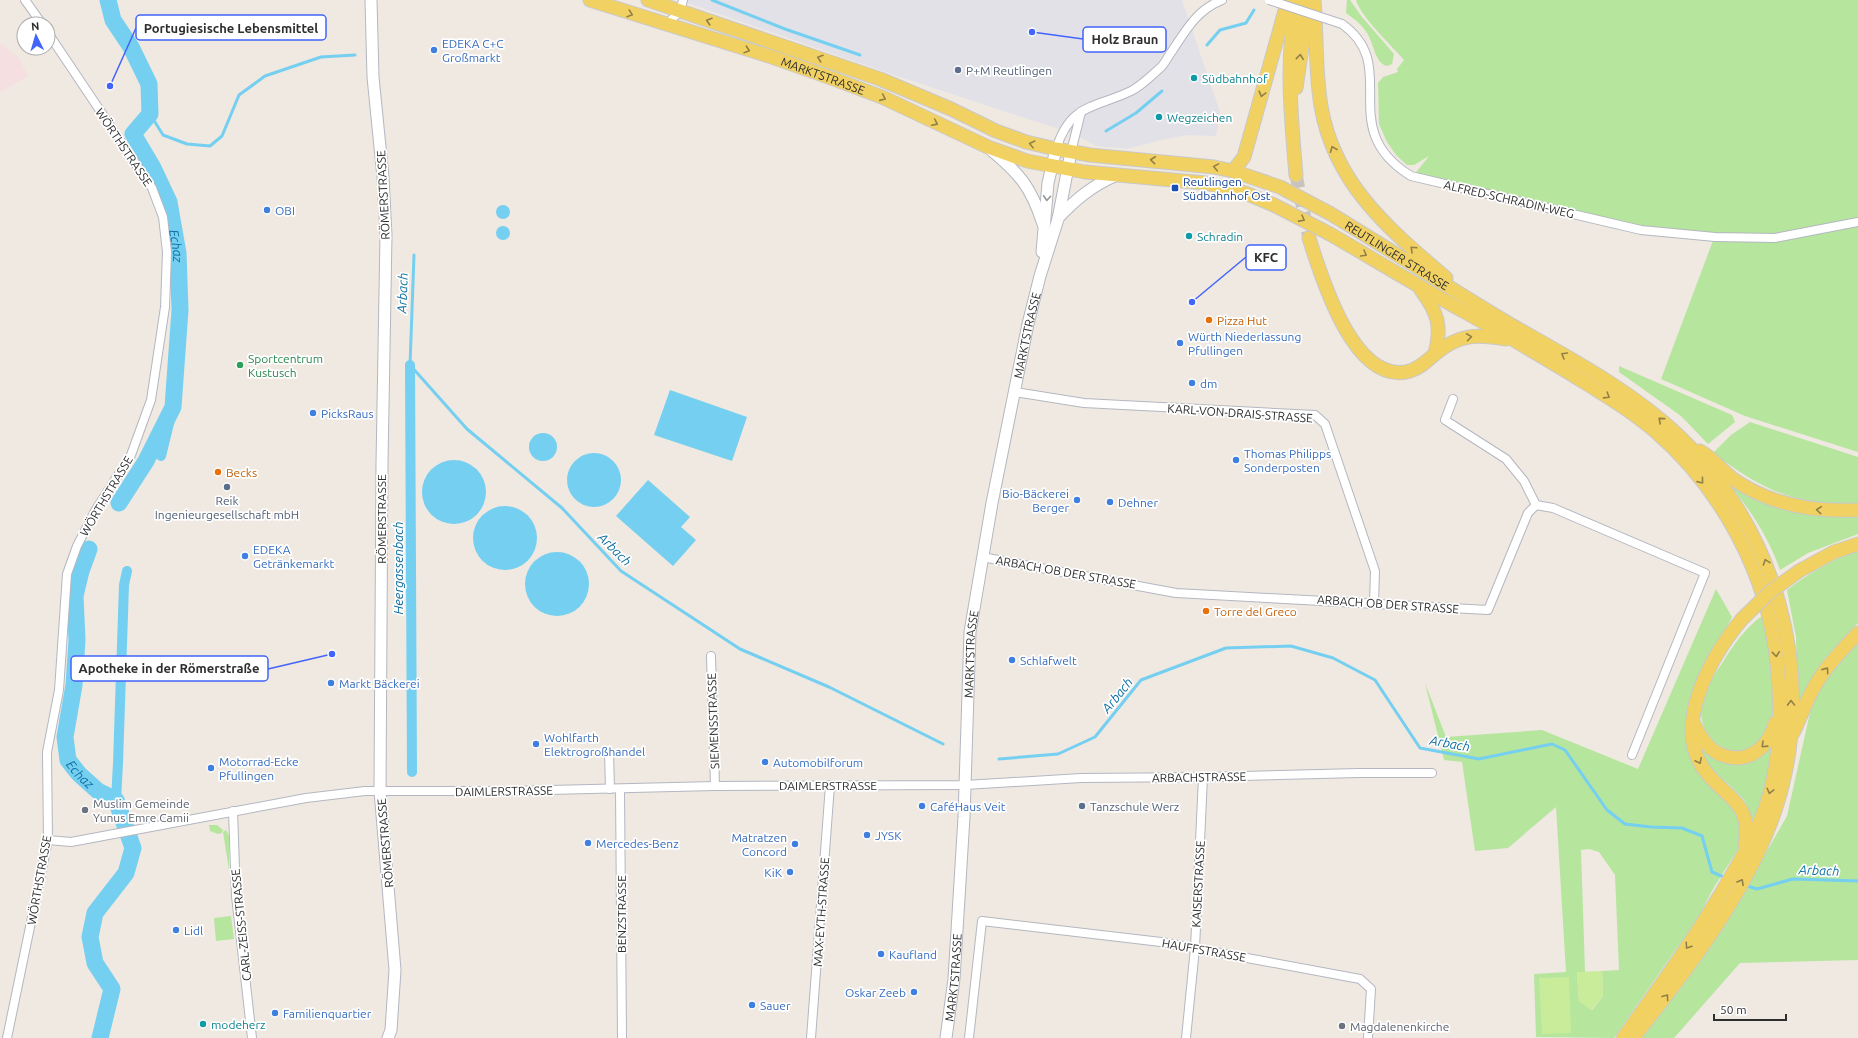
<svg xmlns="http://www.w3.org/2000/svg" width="1858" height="1038" viewBox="0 0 1858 1038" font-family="Ubuntu,sans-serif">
<rect width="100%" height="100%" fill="#efe9e1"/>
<!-- industrial -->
<polygon fill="#e3e1e8" points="679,0 1182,0 1220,112 1216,136 1187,135 1157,141 1127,149 1096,146 1074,134 885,72"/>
<!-- medical -->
<polygon fill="#f5dfe0" points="0,43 19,58 28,76 0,92"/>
<!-- green -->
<g fill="#b6e59e" fill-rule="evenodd">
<path d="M 1347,0 L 1350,0 L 1362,17 L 1394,54 L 1392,64 L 1387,66 C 1374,63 1374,41 1365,30 C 1360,23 1353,18 1346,13 Z"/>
<path d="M 1356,0 L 1858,0 L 1858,221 L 1776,237 L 1642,229 L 1414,175 L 1429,156 L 1414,165 L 1407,165 L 1396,155 L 1387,142 L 1379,124 L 1378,83 L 1383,77 L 1398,72 L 1397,69 L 1404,60 C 1392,46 1360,16 1356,0 Z"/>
<polygon points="1858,223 1858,452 1745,416 1661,379 1714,238 1775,239"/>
<polygon points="1619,366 1732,415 1735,422 1708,444 1681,416 1619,372"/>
<path d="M 1750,422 L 1858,457 L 1858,504 C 1797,507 1761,489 1713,453 L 1731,435 Z"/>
<path d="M 1730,485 L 1750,496 L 1858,514 L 1858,534 L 1808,553 L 1780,570 C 1769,538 1751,511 1730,485 Z"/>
<path d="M 1858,550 L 1858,623 L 1825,658 L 1810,681 L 1801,707 L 1798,706 L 1796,637 L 1787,590 C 1809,573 1832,560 1858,550 Z"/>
<path d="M 1716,589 L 1732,617 L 1691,694 L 1686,734 L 1692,763 L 1710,783 L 1731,803 L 1743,829 L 1740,846 L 1713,889 L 1698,918 L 1614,1038 L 1536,1037 L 1534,974 L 1566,972 L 1556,807 L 1508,848 L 1475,851 L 1462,762 L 1444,760 L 1425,683 L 1446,737 L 1542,730 L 1638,769 ZM 1589,849 L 1599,852 L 1615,875 L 1619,970 L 1602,971 L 1603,996 L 1592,1010 L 1579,1001 L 1577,972 L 1585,972 L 1581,850 Z"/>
<path d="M 1762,616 C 1769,644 1781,706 1768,733 C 1765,739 1759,743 1753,747 C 1726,761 1699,736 1701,708 C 1702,691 1714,675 1723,662 C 1733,645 1746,627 1762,616 Z"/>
<polygon points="1858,641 1858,960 1740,963 1674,1038 1640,1038 1684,984 1729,917 1787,816 1813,699 1833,666"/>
<path d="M 1700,740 L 1722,759 L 1772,742 L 1774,743 L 1767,786 L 1756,820 L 1751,820 C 1749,812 1748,805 1743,799 C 1728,780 1701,769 1700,740 Z"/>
<polygon points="209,825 217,825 223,830 222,833 218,834 210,831"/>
<polygon points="226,830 229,836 229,870 223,832"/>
<polygon points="231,916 234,939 216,941 214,918"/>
</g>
<!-- pitch -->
<g fill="#c9ec9a">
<polygon points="1602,971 1603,996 1591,1010 1579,1001 1577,972"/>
<polygon points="1569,977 1571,1033 1542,1034 1539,978"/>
</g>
<!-- water -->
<g fill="#75cff0">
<circle cx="503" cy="212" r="7"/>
<circle cx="503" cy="233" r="7"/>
<polygon points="670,390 747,417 732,461 654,435"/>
<circle cx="543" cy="447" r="14"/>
<circle cx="594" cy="480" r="27"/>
<circle cx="454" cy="492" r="32"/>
<polygon points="648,480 690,517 681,527 696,540 673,566 616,516"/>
<circle cx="505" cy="538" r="32"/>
<circle cx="557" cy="584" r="32"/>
</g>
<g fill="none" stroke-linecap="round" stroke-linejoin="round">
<!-- stream -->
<g stroke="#75cff0" stroke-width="3">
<polyline points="712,0 785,29 860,55"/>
<polyline points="1207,45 1220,30 1246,23 1254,10"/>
<polyline points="150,114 163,135 187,144 210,146 222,136 239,95 265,76 321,57 355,55"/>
<polyline points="1106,131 1136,113 1162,91"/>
<polyline points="414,255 410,365 467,429 562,508 621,571 740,649 829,687 943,744"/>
<polyline points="999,759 1058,754 1095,737 1141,680 1226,648 1291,646 1333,658 1375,680 1420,748 1479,759 1552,744 1565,750 1607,810 1625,824 1651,827 1682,828 1702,836 1712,872 1726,878"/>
<polyline points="1744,885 1757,889 1793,879 1858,881"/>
</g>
<!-- canal -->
<g stroke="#75cff0" stroke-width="10">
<polyline points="410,365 412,772"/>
<polyline points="161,456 173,407"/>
<polyline points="116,800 118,763 124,585 127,571"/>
</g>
<!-- river -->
<g stroke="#75cff0" stroke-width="17">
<path id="s1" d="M 108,0 L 113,20 L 131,47 L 149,84 L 150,114 L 133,134 L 152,166 L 169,202 L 178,253 L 180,310 L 173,407 L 146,461 L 119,503"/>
<path id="s2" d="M 89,549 L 81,571 L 75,596 L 77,640 L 74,685 L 65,737 L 68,760 L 79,774 L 98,791 L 116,800 L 133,848 L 126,873 L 95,913 L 90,937 L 95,963 L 112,989 L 100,1038"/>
</g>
<!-- primary-tunnel -->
<polyline stroke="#c8c4bd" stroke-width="13" stroke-dasharray="13 6" stroke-linecap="butt" points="1296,175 1309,238"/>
<!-- minor casing -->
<g stroke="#b4b7c1" stroke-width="10">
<g id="minor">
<polyline points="25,0 42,24"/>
<path d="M 1342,24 C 1403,67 1333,128 1411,176 L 1641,230 L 1715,237 L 1775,238 L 1858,222"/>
<polyline points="666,25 680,11 683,0"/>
<path d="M 1056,149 C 1071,103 1093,109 1131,91 C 1141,86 1151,76 1160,68 C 1164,65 1167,58 1170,54 C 1185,32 1196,10 1222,0"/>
<polyline points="1071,152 1081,112"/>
<polyline points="1015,392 1084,403 1315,415 1325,424 1375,571 1374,603"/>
<polyline points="1453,399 1445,420 1506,459 1524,481 1536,505"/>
<polyline points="982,557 1176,593 1488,610 1528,513 1536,505 1553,508 1705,573 1632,755"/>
<polyline points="711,656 715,786"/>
<polyline points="609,752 610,789"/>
<polyline points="620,789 622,1038"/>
<polyline points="233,811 236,896 252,1038"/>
<polyline points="48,840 71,842 306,798 365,791 507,791 715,786 965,785 1081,778 1203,777 1359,773 1432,773"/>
<polyline points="7,1038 48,840 47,752 59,690 67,574 77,546 95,511 131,455 151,400 165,307 167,252 163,217 152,188 48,33"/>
<polyline points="811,1038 830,785"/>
<polyline points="969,1038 982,921 1161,942 1360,979 1371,989 1368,1038"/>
<polyline points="1186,1038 1195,948 1203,777"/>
</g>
</g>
<!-- secondary casing -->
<g stroke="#b4b7c1" stroke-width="13">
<g id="secondary">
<polyline points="371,0 373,77 383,177 386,235 382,464 380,791 395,970 391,1030 388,1038"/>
<path d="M 991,150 C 1020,174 1031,187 1043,224"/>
<path d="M 1058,218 C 1076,199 1093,185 1117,175"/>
<polyline points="1042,252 1048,183 1056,149"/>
<path id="s3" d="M 946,1038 L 954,979 L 964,817 L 970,632 L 992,503 L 1028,324 L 1040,276 L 1058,219 L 1071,152"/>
</g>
</g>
<!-- primary casing -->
<g stroke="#c9c9c9" stroke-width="15">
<g id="primary">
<path id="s4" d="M 590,0 L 772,57 L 834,79 L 882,97 L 988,147 L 1027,161 L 1085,172 L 1206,183 L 1245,193 L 1274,205"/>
<polyline points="648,0 880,79 951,109 996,131 1026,142 1056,149 1090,155 1214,167 1233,171 1280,187"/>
<path d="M 1314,0 C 1317,35 1315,71 1321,106 C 1334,184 1389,229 1446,278"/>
<polyline points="1296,88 1309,0"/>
<polyline points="1233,171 1244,157 1288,0"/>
<path d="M 1296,175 C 1291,117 1285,57 1297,0"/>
<path id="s5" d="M 1331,214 C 1390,250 1448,287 1508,323 C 1560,353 1614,381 1661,420 C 1776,516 1824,679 1771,822 C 1742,899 1684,974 1633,1038"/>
<path d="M 1330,234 C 1375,260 1419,287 1465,312 C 1501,332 1536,353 1571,374 C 1600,392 1629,409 1655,431 C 1722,489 1768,575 1777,663 C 1782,710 1781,760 1766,806 C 1758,829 1745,852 1733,873 C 1700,931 1662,984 1623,1038"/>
<path d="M 1309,238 C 1321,276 1354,387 1410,371 C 1420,368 1427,361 1435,354 C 1459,334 1476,334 1506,339"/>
<path d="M 1421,290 C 1438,313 1442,326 1435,354"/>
<path d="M 1700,451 C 1713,458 1721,470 1733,479 C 1770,505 1814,512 1858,510"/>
<polyline points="1799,571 1834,552 1858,544"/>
<path d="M 1742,619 C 1712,655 1670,727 1706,772 C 1728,800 1752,802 1745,845"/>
<path d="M 1694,724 C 1700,736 1709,751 1722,755 C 1748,765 1769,747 1775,723"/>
<path d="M 1793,733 C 1800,719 1805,704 1812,691 C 1824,668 1841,651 1858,633"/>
</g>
</g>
<!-- minor -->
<use href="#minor" stroke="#fff" stroke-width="8"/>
<!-- secondary -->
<use href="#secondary" stroke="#fff" stroke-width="11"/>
<!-- primary -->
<use href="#primary" stroke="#f2d163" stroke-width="13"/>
<!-- minor-bridge casing -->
<g stroke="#b4b7c1" stroke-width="10" stroke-linecap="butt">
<polyline id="minor-bridge" points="1269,0 1342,24"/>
</g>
<!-- primary-bridge casing -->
<g stroke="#c9c9c9" stroke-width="15" stroke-linecap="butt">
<g id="primary-bridge">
<polyline points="1280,187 1331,214"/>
<polyline points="1274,205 1330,234"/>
<polyline points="1742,619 1770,592 1799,571"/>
</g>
</g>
<!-- minor-bridge -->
<use href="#minor-bridge" stroke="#fff" stroke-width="8"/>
<!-- primary-bridge -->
<use href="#primary-bridge" stroke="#f2d163" stroke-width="13"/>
</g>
<!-- one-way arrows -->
<defs><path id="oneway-chevron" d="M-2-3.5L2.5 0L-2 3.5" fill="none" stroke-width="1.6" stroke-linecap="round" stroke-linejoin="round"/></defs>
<g stroke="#908048">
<use href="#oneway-chevron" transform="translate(630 14) rotate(19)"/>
<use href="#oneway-chevron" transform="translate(709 21) rotate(-162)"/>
<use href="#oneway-chevron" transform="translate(747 50) rotate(18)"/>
<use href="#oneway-chevron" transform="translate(1300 57) rotate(-84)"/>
<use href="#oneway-chevron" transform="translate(820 58) rotate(-161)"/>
<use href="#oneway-chevron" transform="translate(1262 94) rotate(105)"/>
<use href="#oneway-chevron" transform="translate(883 98) rotate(24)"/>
<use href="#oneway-chevron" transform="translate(935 123) rotate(26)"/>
<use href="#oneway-chevron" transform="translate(1032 144) rotate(-166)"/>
<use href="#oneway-chevron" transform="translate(1333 149) rotate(-112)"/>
<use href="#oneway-chevron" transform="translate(1153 160) rotate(-174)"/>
<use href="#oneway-chevron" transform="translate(1216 167) rotate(-170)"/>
<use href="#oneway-chevron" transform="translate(1302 219) rotate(29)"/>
<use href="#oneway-chevron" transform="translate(1413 249) rotate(-137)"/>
<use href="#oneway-chevron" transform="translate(1364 254) rotate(30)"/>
<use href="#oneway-chevron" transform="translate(1469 337) rotate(-8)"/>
<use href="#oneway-chevron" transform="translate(1564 355) rotate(-150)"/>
<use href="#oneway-chevron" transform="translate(1607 396) rotate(32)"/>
<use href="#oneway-chevron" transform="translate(1661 420) rotate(-140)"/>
<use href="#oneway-chevron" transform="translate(1701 481) rotate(51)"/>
<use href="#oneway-chevron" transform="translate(1819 510) rotate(-175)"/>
<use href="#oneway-chevron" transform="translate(1766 562) rotate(-110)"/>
<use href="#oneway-chevron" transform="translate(1776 654) rotate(84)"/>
<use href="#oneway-chevron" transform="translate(1826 670) rotate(-55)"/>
<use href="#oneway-chevron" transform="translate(1791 703) rotate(-91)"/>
<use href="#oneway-chevron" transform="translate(1764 745) rotate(136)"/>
<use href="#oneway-chevron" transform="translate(1699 761) rotate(64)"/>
<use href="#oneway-chevron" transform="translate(1770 791) rotate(104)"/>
<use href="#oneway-chevron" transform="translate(1741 882) rotate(-61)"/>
<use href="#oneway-chevron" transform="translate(1688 946) rotate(124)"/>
<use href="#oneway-chevron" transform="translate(1666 997) rotate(-54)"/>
</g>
<use stroke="#969696" href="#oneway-chevron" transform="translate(1047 198) rotate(94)"/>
<!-- markers -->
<g fill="#3f7fe0" stroke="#fff" stroke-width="1.5">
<circle cx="434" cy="50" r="4"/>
<circle cx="267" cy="210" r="4"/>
<circle cx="1180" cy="343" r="4"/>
<circle cx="1192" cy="383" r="4"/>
<circle cx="313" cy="413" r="4"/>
<circle cx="1236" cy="460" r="4"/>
<circle cx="1077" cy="500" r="4"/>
<circle cx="1110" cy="502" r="4"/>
<circle cx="245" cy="556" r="4"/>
<circle cx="1012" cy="660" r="4"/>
<circle cx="331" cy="683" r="4"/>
<circle cx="536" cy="744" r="4"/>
<circle cx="765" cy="762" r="4"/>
<circle cx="211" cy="768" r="4"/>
<circle cx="922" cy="806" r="4"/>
<circle cx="867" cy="835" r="4"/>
<circle cx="588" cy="843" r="4"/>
<circle cx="795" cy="844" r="4"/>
<circle cx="790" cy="872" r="4"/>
<circle cx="176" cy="930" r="4"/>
<circle cx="881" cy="954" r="4"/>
<circle cx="914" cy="992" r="4"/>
<circle cx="752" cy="1005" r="4"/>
<circle cx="275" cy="1013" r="4"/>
</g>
<g fill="#5c6f8a" stroke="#fff" stroke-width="1.5">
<circle cx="958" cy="70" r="4"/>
<circle cx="227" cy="487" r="4"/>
<circle cx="1082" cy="806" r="4"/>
</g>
<g fill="#0f9aa8" stroke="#fff" stroke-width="1.5">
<circle cx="1194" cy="78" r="4"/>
<circle cx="1159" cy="117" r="4"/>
<circle cx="1189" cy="236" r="4"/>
<circle cx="203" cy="1024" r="4"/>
</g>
<rect fill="#1a4fb4" stroke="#fff" stroke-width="1.5" x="1171" y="184" width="8" height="8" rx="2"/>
<g fill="#e8710a" stroke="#fff" stroke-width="1.5">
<circle cx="1209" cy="320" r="4"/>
<circle cx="218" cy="472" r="4"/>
<circle cx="1206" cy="611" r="4"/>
</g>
<circle fill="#2e9e5b" stroke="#fff" stroke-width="1.5" cx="240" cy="365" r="4"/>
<g fill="#6b7280" stroke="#fff" stroke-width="1.5">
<circle cx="85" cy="810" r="4"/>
<circle cx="1342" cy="1026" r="4"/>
</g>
<g text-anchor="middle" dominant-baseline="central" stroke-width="3.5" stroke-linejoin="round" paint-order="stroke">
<!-- shop labels -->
<g font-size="12" fill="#366cbe" stroke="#fff" text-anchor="start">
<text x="442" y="43">EDEKA C+C<tspan x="442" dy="14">Großmarkt</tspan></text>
<text x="275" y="210">OBI</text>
<text x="1188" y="336">Würth Niederlassung<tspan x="1188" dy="14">Pfullingen</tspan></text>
<text x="1200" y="383">dm</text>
<text x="321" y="413">PicksRaus</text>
<text x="1244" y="453">Thomas Philipps<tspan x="1244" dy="14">Sonderposten</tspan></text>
<text x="1069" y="493" text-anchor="end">Bio-Bäckerei<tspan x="1069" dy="14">Berger</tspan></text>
<text x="1118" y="502">Dehner</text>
<text x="253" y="549">EDEKA<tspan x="253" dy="14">Getränkemarkt</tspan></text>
<text x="1020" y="660">Schlafwelt</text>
<text x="339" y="683">Markt Bäckerei</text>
<text x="544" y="737">Wohlfarth<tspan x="544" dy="14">Elektrogroßhandel</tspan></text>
<text x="219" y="761">Motorrad-Ecke<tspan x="219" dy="14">Pfullingen</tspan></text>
<text x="773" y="762">Automobilforum</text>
<text x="930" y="806">CaféHaus Veit</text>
<text x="875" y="835">JYSK</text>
<text x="787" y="837" text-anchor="end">Matratzen<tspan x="787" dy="14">Concord</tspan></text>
<text x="596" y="843">Mercedes-Benz</text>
<text x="782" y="872" text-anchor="end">KiK</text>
<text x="184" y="930">Lidl</text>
<text x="889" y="954">Kaufland</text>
<text x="906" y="992" text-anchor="end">Oskar Zeeb</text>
<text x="760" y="1005">Sauer</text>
<text x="283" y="1013">Familienquartier</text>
</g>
<!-- service labels -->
<g font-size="12" fill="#4e5e75" stroke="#fff" text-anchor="start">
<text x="966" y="70">P+M Reutlingen</text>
<text x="227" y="500" text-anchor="middle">Reik<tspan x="227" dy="14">Ingenieurgesellschaft mbH</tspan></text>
<text x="1090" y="806">Tanzschule Werz</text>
</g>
<!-- street labels -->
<g font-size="12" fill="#2e2e2e" stroke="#fff">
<text stroke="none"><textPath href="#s4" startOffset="245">MARKTSTRASSE</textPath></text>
<text transform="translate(124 147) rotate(56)">WÖRTHSTRASSE</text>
<text transform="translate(383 195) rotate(-93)">RÖMERSTRASSE</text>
<text transform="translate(1509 199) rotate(13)">ALFRED-SCHRADIN-WEG</text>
<text stroke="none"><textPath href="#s5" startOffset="78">REUTLINGER STRASSE</textPath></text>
<text stroke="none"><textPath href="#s3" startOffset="709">MARKTSTRASSE</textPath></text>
<text transform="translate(1240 413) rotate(4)">KARL-VON-DRAIS-STRASSE</text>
<text transform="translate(106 496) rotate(-59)">WÖRTHSTRASSE</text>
<text transform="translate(381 519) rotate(-90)">RÖMERSTRASSE</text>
<text transform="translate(1066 572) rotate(10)">ARBACH OB DER STRASSE</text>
<text transform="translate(1388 604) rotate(4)">ARBACH OB DER STRASSE</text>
<text stroke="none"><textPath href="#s3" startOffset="385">MARKTSTRASSE</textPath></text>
<text transform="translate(713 721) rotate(-92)">SIEMENSSTRASSE</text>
<text transform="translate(1199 777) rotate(-1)">ARBACHSTRASSE</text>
<text x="828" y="785">DAIMLERSTRASSE</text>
<text transform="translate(504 791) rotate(-1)">DAIMLERSTRASSE</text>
<text transform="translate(385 843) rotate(-95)">RÖMERSTRASSE</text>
<text transform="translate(39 880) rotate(-80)">WÖRTHSTRASSE</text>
<text transform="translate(1198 884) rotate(-87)">KAISERSTRASSE</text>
<text transform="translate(821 912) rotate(-86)">MAX-EYTH-STRASSE</text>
<text transform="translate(621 914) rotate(-90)">BENZSTRASSE</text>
<text transform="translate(241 925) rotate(-96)">CARL-ZEISS-STRASSE</text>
<text transform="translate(1204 950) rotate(10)">HAUFFSTRASSE</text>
<text stroke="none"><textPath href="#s3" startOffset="61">MARKTSTRASSE</textPath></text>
</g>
<!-- culture labels -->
<g font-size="12" fill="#0d838f" stroke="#fff" text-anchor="start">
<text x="1202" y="78">Südbahnhof</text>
<text x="1167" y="117">Wegzeichen</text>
<text x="1197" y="236">Schradin</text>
<text x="211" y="1024">modeherz</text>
</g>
<!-- transit labels -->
<g font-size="12" fill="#164399" stroke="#fff" text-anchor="start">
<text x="1183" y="181">Reutlingen<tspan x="1183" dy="14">Südbahnhof Ost</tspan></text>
</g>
<!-- food labels -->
<g font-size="12" fill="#c56008" stroke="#fff" text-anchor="start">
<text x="1217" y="320">Pizza Hut</text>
<text x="226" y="472">Becks</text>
<text x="1214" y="611">Torre del Greco</text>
</g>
<!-- leisure labels -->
<g font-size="12" fill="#27864d" stroke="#fff" text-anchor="start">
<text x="248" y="358">Sportcentrum<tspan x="248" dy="14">Kustusch</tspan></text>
</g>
<!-- worship labels -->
<g font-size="12" fill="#5b616d" stroke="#fff" text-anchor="start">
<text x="93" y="803">Muslim Gemeinde<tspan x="93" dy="14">Yunus Emre Camii</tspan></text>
<text x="1350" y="1026">Magdalenenkirche</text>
</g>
<!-- water labels -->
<g font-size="13" font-style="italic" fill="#0d6fa3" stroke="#fff">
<text stroke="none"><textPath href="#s1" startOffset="272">Echaz</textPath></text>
<text transform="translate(402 293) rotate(-88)">Arbach</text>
<text transform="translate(615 549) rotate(45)">Arbach</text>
<text transform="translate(398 568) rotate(-90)">Heergassenbach</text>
<text transform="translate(1117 695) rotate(-51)">Arbach</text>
<text transform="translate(1450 743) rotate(10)">Arbach</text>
<text stroke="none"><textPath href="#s2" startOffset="233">Echaz</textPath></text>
<text transform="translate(1819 870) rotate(2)">Arbach</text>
</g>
</g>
<!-- callouts -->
<path fill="none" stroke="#4264fb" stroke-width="1.5" d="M110 86L136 28M1032 32L1083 39M1192 302L1246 257M332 654L268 669"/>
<g fill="#4264fb" stroke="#fff" stroke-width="1.5">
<circle cx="110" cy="86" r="4"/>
<circle cx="1032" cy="32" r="4"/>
<circle cx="1192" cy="302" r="4"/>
<circle cx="332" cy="654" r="4"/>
</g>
<g fill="#fff" stroke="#4264fb" stroke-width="1.5">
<rect x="136" y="15" width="190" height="25" rx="4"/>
<rect x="1083" y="27" width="83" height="25" rx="4"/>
<rect x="1246" y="245" width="40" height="25" rx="4"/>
<rect x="71" y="656" width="197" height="25" rx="4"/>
</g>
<g font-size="13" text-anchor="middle" font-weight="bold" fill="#2e2e2e">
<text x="231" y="33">Portugiesische Lebensmittel</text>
<text x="1125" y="44">Holz Braun</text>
<text x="1266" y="262">KFC</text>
<text x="169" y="673">Apotheke in der Römerstraße</text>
</g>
<!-- north arrow -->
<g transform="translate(36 36) rotate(355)"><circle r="19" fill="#ffffff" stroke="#ababab"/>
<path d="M0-3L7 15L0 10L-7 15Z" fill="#4264fb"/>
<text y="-6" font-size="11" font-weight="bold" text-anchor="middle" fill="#2e2e2e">N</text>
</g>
<!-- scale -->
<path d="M1714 1014v6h72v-6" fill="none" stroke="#2e2e2e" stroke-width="2"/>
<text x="1720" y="1014" font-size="12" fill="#2e2e2e" stroke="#ffffff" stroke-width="3" paint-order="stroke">50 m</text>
</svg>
